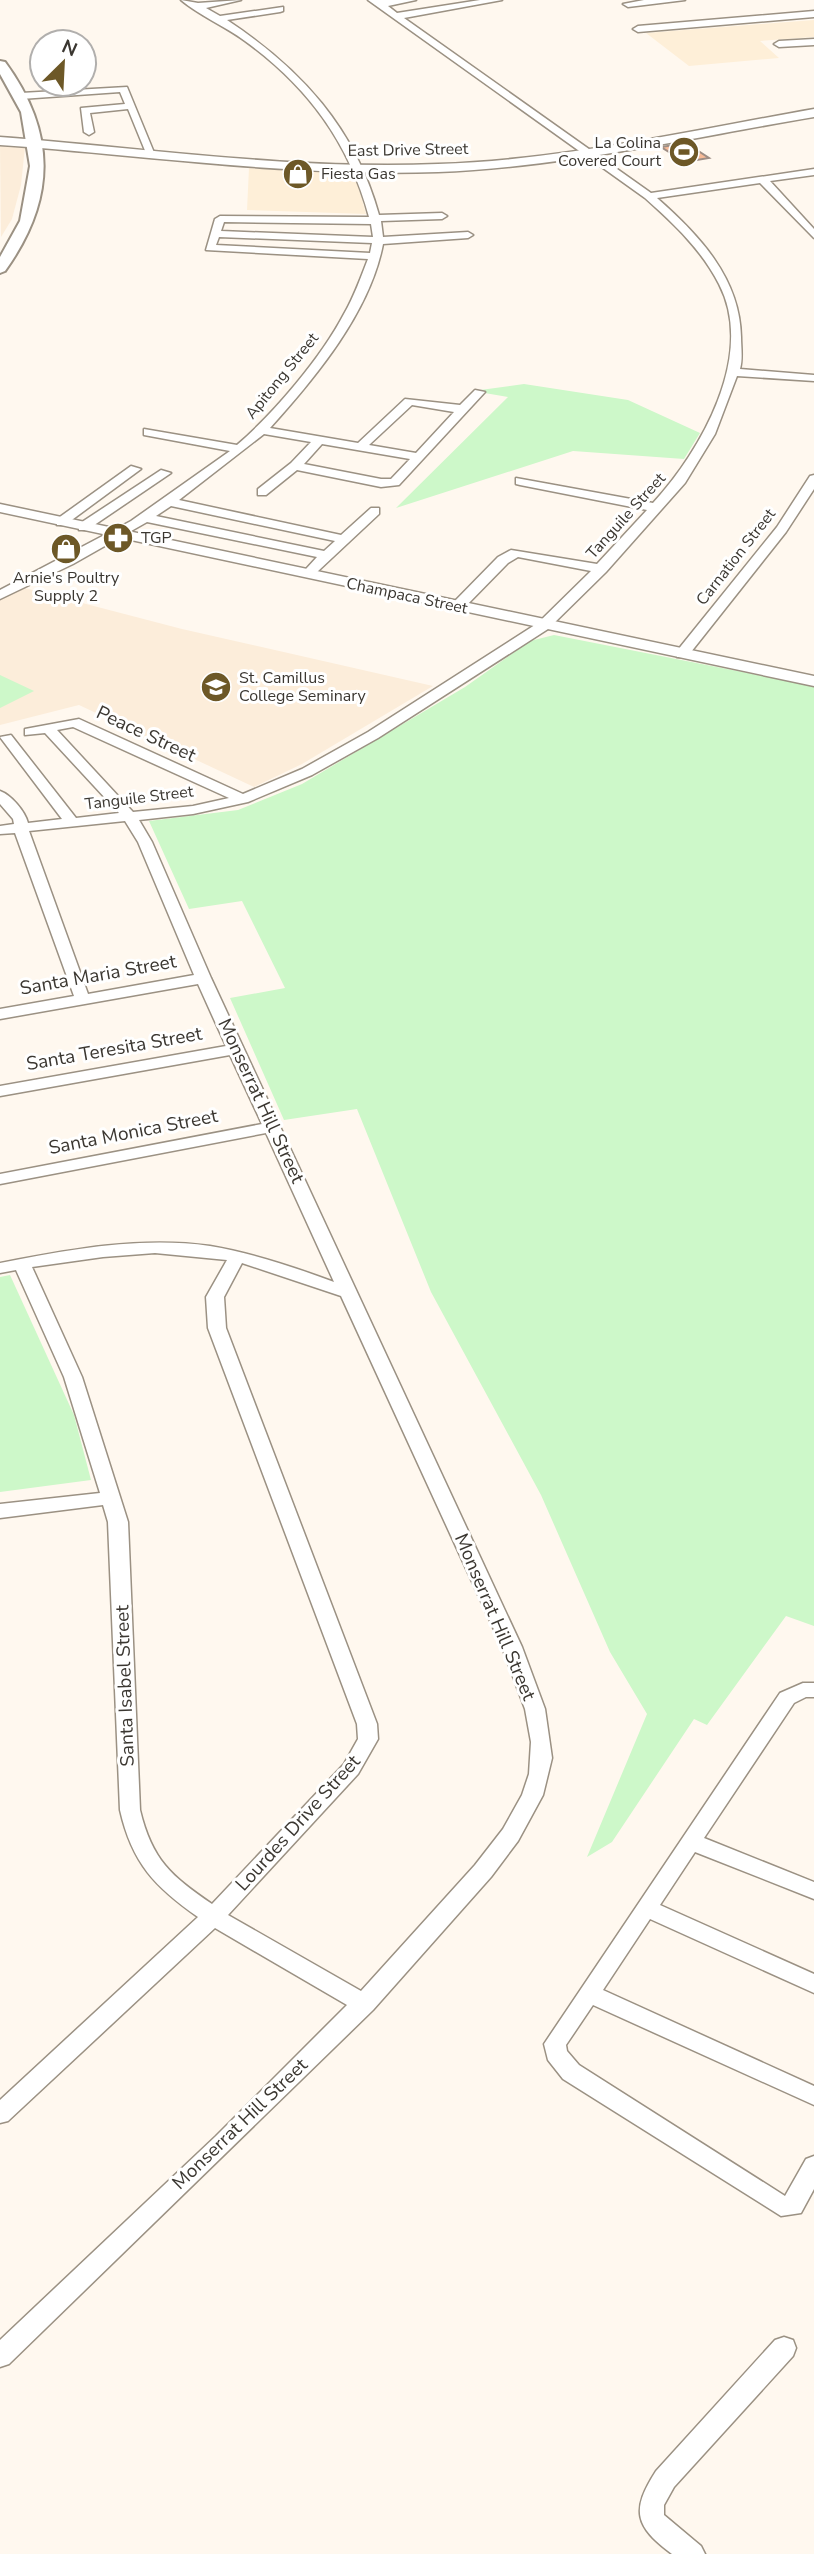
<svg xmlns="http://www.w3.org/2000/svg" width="814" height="2554" viewBox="0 0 814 2554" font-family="'Nunito Sans',sans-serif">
<rect width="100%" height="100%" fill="#fff8ef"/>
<!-- built -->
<g fill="#feefd8">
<polygon points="814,20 814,37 760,41 779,58 689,66 646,33"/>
<polygon points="249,168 355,174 366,214 247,210"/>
</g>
<!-- education -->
<g fill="#fcedda">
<polygon points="0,143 25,147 21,185 12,219 1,237"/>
<polygon points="21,587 182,629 433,686 302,764 254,787 79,705 0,725 0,599"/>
</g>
<!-- green -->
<g fill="#cdf8c9">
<polygon points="524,384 628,400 700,433 684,459 573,451 396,508 508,397 473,391"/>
<polygon points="554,635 814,686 814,1626 786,1616 707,1725 694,1719 612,1842 587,1857 647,1714 610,1652 541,1495 431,1292 357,1109 284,1120 230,998 285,988 242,901 189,909 149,821 238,810 302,784 465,687 530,641"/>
<polygon points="0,675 34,691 0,708"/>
<polygon points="10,1275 74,1415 91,1480 0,1492 0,1277"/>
</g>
<!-- building -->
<polygon fill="#f7ba97" stroke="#9e8e85" stroke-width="2" points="686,143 709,158 685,162 661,147"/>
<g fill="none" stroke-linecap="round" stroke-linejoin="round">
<!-- minor casing -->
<g stroke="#9b9183" stroke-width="3">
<g id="minor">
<path d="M 181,0 L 198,3 L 241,0 L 206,8 L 220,16 L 283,7 L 283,11 L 280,12 L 227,20 C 301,69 355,128 379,215 L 442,213 L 447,216 L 442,219 L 381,221 L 383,237 L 468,232 L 473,235 L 468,238 L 383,244 C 370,312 316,377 270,428 L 358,443 L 405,399 L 460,405 L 475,390 L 485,392 L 399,485 L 381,487 L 297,470 L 266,495 L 258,495 L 258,489 L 291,463 L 311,442 L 264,434 L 179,500 L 341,535 L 371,508 L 379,508 L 379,514 L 317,572 L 307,572 L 306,569 L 317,557 L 147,522 L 73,564 L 0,599 L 0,590 L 131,521 L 230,451 L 144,435 L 144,429 L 237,445 C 274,413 321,358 344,314 C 354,297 361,277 368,259 L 206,250 L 215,219 L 220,216 L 369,217 C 349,142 307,86 245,41 C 225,26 200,16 181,0 ZM 224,222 L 371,224 L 373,237 L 221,231 ZM 219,237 L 372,243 L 370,253 L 216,245 ZM 412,405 L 454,412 L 416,453 L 369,445 ZM 322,444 L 410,459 L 391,479 L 381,479 L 304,464 ZM 171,506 L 335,541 L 324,551 L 156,516 Z"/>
<path d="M 368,0 L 416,0 L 388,6 L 397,13 L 480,0 L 502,0 L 404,18 L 651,193 L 814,169 L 814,175 L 770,181 L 814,229 L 814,238 L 760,183 L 657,198 C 699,235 740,278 741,337 C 741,347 743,359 740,369 L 814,375 L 814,381 L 737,376 L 715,434 L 685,483 L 606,572 L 548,629 L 378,738 L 312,775 L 248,802 L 193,814 L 139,820 L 152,842 L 211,978 L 522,1647 L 545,1709 L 552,1758 L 543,1795 L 518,1841 L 491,1877 L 373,2010 L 9,2364 L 0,2367 L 0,2340 L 216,2136 L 347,2005 L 215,1928 L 8,2121 L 0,2123 L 0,2100 L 198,1917 C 155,1887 132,1863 120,1810 L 108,1522 L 103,1505 L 0,1518 L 0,1504 L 100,1493 L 64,1377 L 16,1270 L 0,1273 L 0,1263 C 68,1250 140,1236 210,1246 C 252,1253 294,1267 334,1282 L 266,1133 L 0,1184 L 0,1174 L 262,1124 L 230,1055 L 0,1096 L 0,1086 L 226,1046 L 198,984 L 0,1019 L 0,1009 L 74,996 L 15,833 L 0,834 L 0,826 L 14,824 L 13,819 L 0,804 L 0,791 C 11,795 25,811 28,823 L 62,819 L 0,737 L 11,735 L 76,818 L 119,813 L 45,733 L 25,735 L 25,729 L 79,719 L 243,794 L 302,769 L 368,732 L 538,623 L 591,571 L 518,557 L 508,563 L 462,610 L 452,610 L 452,604 L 498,557 L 511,550 L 597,564 L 647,510 L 520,485 L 516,484 L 516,478 L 653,503 C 701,451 756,355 719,284 C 701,249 674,224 645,198 ZM 73,727 L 229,798 L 193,806 L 133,812 L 57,730 ZM 125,821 L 138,842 L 194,975 L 88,994 L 29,831 ZM 155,1253 L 227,1260 L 206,1297 L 208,1328 L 357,1724 L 358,1739 L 344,1764 L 212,1904 C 171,1876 152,1860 140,1810 L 128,1522 L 82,1377 L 32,1267 L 103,1257 ZM 242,1263 L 341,1296 L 502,1647 L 525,1709 L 531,1742 L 529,1774 L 522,1795 L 503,1829 L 475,1865 L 361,1991 L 228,1915 L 358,1774 L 378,1739 L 377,1724 L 226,1328 L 224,1297 Z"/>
<polygon points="644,0 685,0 628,7 623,4"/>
<polygon points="814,11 814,17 638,32 633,29 638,26"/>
<polygon points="814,39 814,45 779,47 774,44 779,41"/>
<polygon points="127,87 155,155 146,153 128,109 90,113 94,132 89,135 84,132 81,108 125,104 120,92 21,99 16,96 21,93"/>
<polygon points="131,466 141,469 65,525 57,525 57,519"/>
<polygon points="161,470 171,473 87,530 79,530 79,524"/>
<polygon points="814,475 814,489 786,532 687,657 677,657 677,651 777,527 810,476"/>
<polygon points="803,1683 814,1683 814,1697 806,1697 794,1703 704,1838 814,1882 814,1899 695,1852 660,1905 814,1974 814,1993 650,1919 603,1990 814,2086 814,2105 593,2005 566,2045 567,2051 579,2065 785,2196 806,2159 814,2156 814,2189 801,2213 781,2216 563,2079 548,2060 544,2044 780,1693"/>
<path d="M 784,2337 L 793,2340 L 796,2348 L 793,2356 L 674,2487 L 664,2505 L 664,2515 L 701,2546 L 705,2554 L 672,2554 C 634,2526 631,2510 656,2471 L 775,2340 Z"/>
</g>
</g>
<!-- tertiary casing -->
<g stroke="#9b9183" stroke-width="3">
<g id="tertiary">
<path d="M 814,109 L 814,117 C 689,138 564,167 438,172 C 292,177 145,155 0,145 L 0,137 C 145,148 292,170 438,164 C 564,160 689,131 814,109 Z"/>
<polygon points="0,504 814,676 814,686 0,512"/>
</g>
</g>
<!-- secondary casing -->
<g stroke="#9b9183" stroke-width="4">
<path id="secondary" d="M 0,61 L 5,62 C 57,133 56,200 5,271 L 0,273 L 0,257 L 20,221 L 30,166 L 21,112 L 0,74 Z"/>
</g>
<!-- minor -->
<use href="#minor" fill="#fff" fill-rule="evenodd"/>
<!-- tertiary -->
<use href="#tertiary" fill="#fff" fill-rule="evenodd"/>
<!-- secondary -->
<use href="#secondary" fill="#fff" fill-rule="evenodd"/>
</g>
<!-- icons -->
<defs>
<g id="stadium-disc" transform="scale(1.575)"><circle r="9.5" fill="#6d5827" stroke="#fff"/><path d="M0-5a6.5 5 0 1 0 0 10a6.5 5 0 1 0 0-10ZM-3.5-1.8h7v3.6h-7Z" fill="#fff"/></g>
<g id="shop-disc" transform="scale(1.575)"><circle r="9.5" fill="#6d5827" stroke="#fff"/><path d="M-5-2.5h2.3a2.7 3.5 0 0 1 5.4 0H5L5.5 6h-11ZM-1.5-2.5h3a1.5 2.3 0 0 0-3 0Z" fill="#fff"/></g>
<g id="pharmacy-disc" transform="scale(1.575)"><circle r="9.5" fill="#6d5827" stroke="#fff"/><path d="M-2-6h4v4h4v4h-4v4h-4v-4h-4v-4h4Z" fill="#fff"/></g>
<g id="university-disc" transform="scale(1.575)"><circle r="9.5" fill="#6d5827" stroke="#fff"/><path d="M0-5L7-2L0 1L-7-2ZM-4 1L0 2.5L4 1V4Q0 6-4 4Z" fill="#fff"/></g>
</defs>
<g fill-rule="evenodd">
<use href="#stadium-disc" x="684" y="152"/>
<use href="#shop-disc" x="298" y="174"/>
<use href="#pharmacy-disc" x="118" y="538"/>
<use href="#shop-disc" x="66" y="549"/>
<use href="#university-disc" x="216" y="687"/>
</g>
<g text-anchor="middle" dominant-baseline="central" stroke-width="6" stroke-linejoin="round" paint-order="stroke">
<!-- far-poi labels -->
<g font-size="16" fill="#3b3731" stroke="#fff" text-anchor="start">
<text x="661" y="143" text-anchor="end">La Colina<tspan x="661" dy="18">Covered Court</tspan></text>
<text x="321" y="174">Fiesta Gas</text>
<text x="141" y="538">TGP</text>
<text x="66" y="578" text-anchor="middle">Arnie's Poultry<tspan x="66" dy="18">Supply 2</tspan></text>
<text x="239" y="678">St. Camillus<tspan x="239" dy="18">College Seminary</tspan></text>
</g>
<!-- far-street labels -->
<g font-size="16" fill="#3b3731" stroke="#fff">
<text transform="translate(408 150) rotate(-1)">East Drive Street</text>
<text transform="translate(282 376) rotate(-51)">Apitong Street</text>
<text transform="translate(626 516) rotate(-48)">Tanguile Street</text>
<text transform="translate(736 557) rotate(-52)">Carnation Street</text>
<text transform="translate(407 596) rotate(12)">Champaca Street</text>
<text transform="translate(139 798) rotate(-7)">Tanguile Street</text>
</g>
<!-- street labels -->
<g font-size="19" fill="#3b3731" stroke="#fff">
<text transform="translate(146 734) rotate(25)">Peace Street</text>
<text transform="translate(98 975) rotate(-10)">Santa Maria Street</text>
<text transform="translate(114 1049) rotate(-10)">Santa Teresita Street</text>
<text transform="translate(261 1101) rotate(65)">Monserrat Hill Street</text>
<text transform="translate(133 1132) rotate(-11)">Santa Monica Street</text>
<text transform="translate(495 1617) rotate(67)">Monserrat Hill Street</text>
<text transform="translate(125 1686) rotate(-92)">Santa Isabel Street</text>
<text transform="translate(298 1823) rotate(-48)">Lourdes Drive Street</text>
<text transform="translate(240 2124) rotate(-44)">Monserrat Hill Street</text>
</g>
</g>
<!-- north arrow -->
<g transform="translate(63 63) rotate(24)"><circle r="33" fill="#ffffff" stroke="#b1afad" stroke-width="2"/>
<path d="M0-5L12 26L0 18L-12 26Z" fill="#6d5827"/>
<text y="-10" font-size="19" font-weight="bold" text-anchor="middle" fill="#3b3731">N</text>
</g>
</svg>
